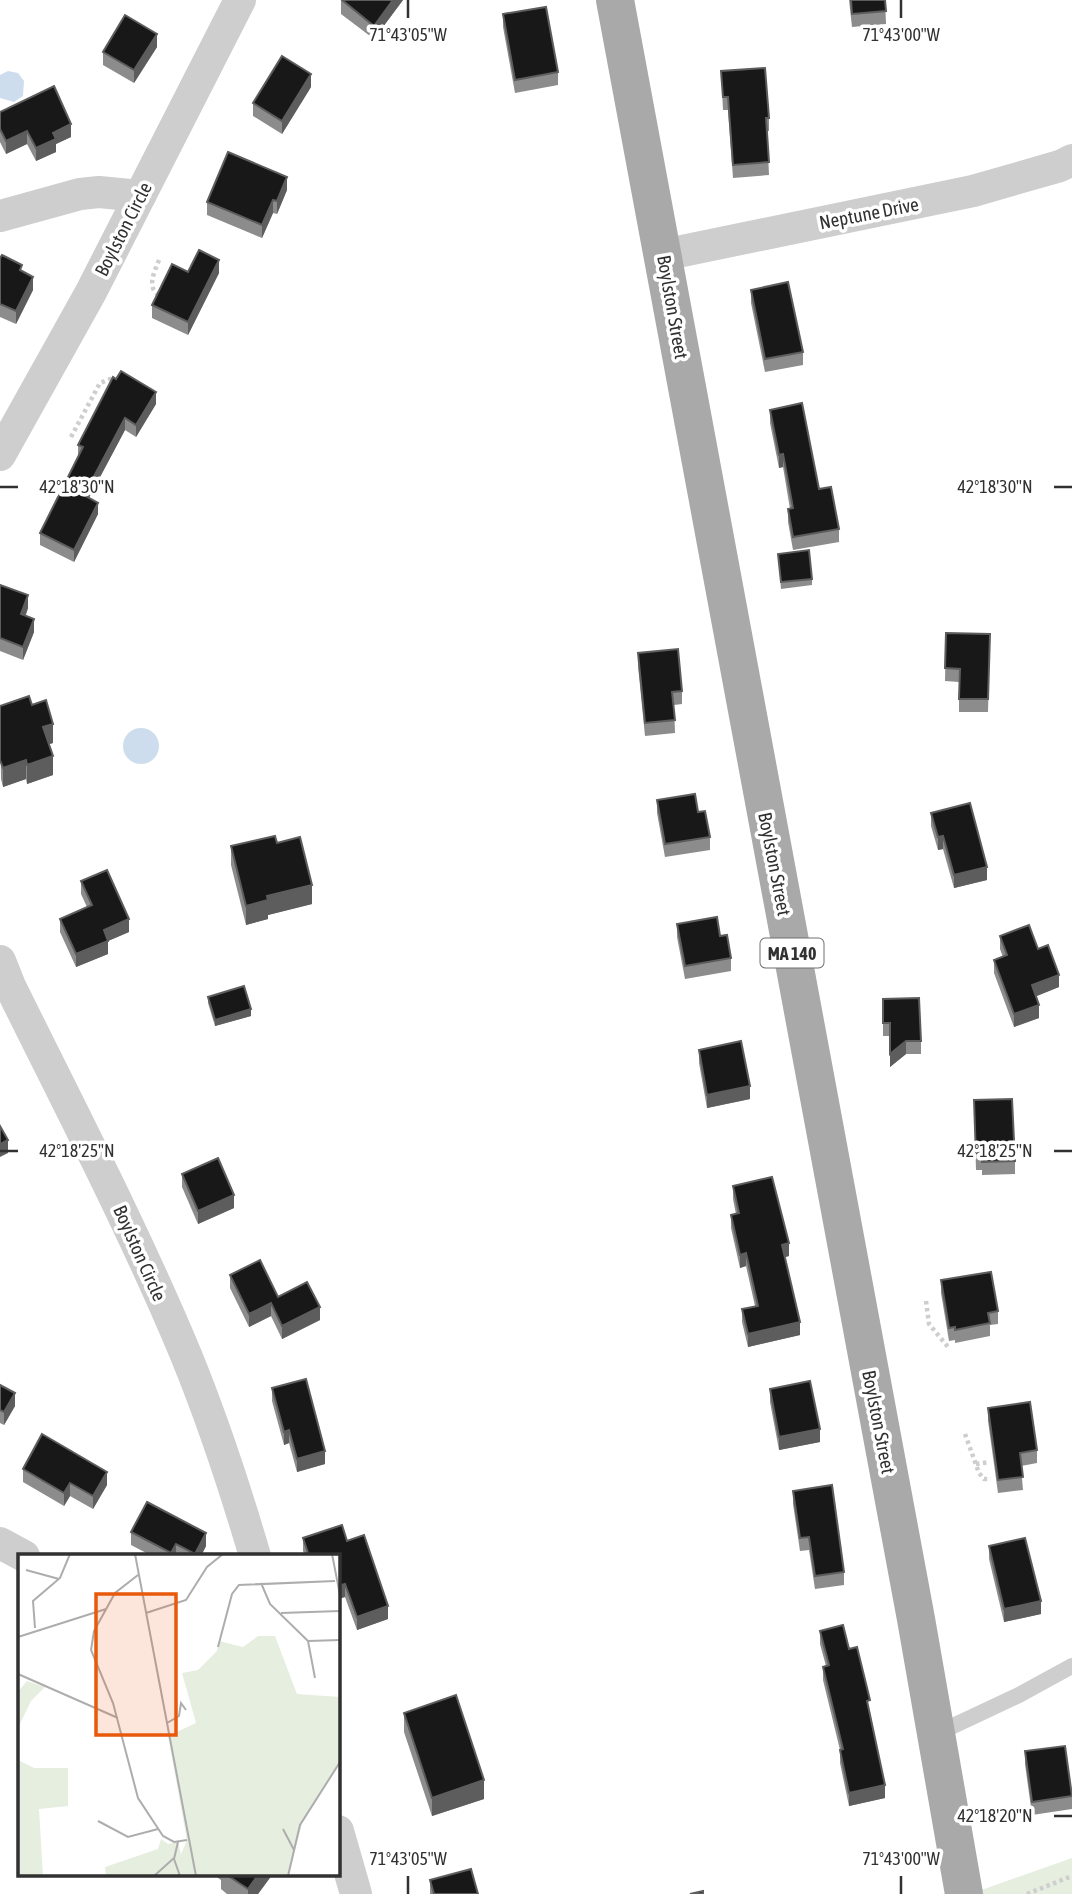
<svg xmlns="http://www.w3.org/2000/svg" width="1072" height="1894" viewBox="0 0 1072 1894" font-family="'Asap Condensed',sans-serif">
<rect width="100%" height="100%" fill="#fff"/>
<!-- green -->
<polygon fill="#e6eee0" points="1072,1858 1072,1894 970,1894"/>
<!-- water -->
<g fill="#cddded">
<polygon points="8,71 18,73 24,81 23,96 14,102 0,98 0,75"/>
<circle cx="141" cy="746" r="18"/>
</g>
<g fill="none" stroke-linecap="round" stroke-linejoin="round">
<!-- path -->
<g stroke="#cecece" stroke-width="4.5" stroke-dasharray="3.5 3.5" stroke-linecap="butt">
<path d="M 159,260 C 154,273 146,288 160,296"/>
<polyline points="71,437 100,383 110,379 118,381"/>
<polyline points="926,1301 929,1324 948,1347"/>
<polyline points="965,1434 979,1473 984,1479 991,1479"/>
<polyline points="976,1464 989,1462"/>
<polyline points="1027,1894 1072,1876"/>
</g>
<!-- service -->
<polyline stroke="#cecece" stroke-width="16" points="936,1734 1019,1695 1072,1666"/>
<!-- minor -->
<g stroke="#cecece" stroke-width="32">
<polyline points="0,216 80,194 99,192 140,196"/>
<polyline points="663,255 973,191 1060,166 1072,160"/>
<polyline points="0,455 91,292 240,0"/>
<path d="M 0,961 L 10,986 C 70,1108 134,1230 186,1355 C 213,1421 235,1488 255,1556"/>
<polyline points="0,1543 24,1556"/>
<polyline points="338,1831 356,1894"/>
</g>
<!-- primary -->
<polyline stroke="#a9a9a9" stroke-width="38" points="615,0 916,1619 964,1894"/>
</g>
<!-- wall -->
<g fill="#8c8c8c">
<polygon points="403,0 374,39 341,14 341,1"/>
<polygon points="849,0 885,0 886,24 852,27"/>
<polygon points="503,14 558,72 558,85 515,93 503,27"/>
<polygon points="157,47 134,83 103,65 103,52"/>
<polygon points="721,71 769,118 769,131 767,131 769,175 733,178 728,110 723,110"/>
<polygon points="311,87 282,134 253,116 253,103"/>
<polygon points="0,112 71,137 56,144 56,152 36,161 27,144 6,154 0,142"/>
<polygon points="287,190 277,214 273,213 262,238 207,215 207,202"/>
<polygon points="0,258 22,272 33,290 16,324 0,317"/>
<polygon points="188,272 219,273 188,335 152,318 152,305"/>
<polygon points="751,290 803,352 803,365 765,372 751,303"/>
<polygon points="113,377 156,404 136,437 125,430 89,498 98,514 74,562 40,545 40,533 78,457 78,445"/>
<polygon points="770,410 819,489 839,529 839,542 793,550 788,522 788,509 790,509 783,467 779,468 770,423"/>
<polygon points="778,554 812,579 812,585 781,589"/>
<polygon points="0,585 28,608 26,615 34,632 23,660 0,651"/>
<polygon points="946,633 990,634 988,712 959,712 959,682 945,681"/>
<polygon points="638,653 682,691 682,704 674,705 675,733 645,736 638,666"/>
<polygon points="32,705 53,743 49,744 53,775 27,784 26,779 3,787 1,779 0,706"/>
<polygon points="657,800 698,812 710,837 710,850 665,857 657,813"/>
<polygon points="931,813 987,880 954,888 943,849 938,850 931,826"/>
<polygon points="277,843 312,904 268,915 268,919 246,925 231,865 231,846"/>
<polygon points="81,881 129,932 108,941 108,954 76,967 60,932 60,919 87,907 81,894"/>
<polygon points="677,924 720,936 731,958 731,971 685,979 677,937"/>
<polygon points="1000,936 1038,949 1059,987 1036,996 1039,1018 1014,1027 994,973 994,960 1003,957 1000,949"/>
<polygon points="208,997 251,1016 215,1026 208,1003"/>
<polygon points="883,999 921,1041 921,1054 906,1054 890,1067 890,1036 883,1036"/>
<polygon points="699,1050 750,1099 707,1108 699,1063"/>
<polygon points="974,1100 1015,1161 1015,1174 982,1175 982,1170 976,1170"/>
<polygon points="182,1174 234,1208 198,1224 182,1187"/>
<polygon points="733,1186 789,1256 785,1257 800,1335 748,1347 742,1322 742,1309 755,1306 746,1266 740,1268 731,1228 731,1215 736,1214 733,1199"/>
<polygon points="230,1275 278,1297 320,1320 282,1339 271,1316 249,1327 230,1288"/>
<polygon points="941,1280 998,1311 998,1324 990,1325 990,1336 955,1343 955,1340 949,1341 941,1293"/>
<polygon points="0,1385 15,1406 4,1425 0,1423"/>
<polygon points="272,1388 325,1464 297,1472 289,1443 284,1445 272,1401"/>
<polygon points="770,1389 820,1442 779,1450 770,1402"/>
<polygon points="988,1408 1037,1450 1037,1463 1021,1466 1023,1490 998,1493 988,1421"/>
<polygon points="23,1469 107,1485 93,1509 70,1496 64,1506 23,1482"/>
<polygon points="793,1491 844,1572 844,1585 815,1589 809,1550 800,1551 793,1504"/>
<polygon points="131,1532 206,1546 201,1556 152,1556 131,1545"/>
<polygon points="303,1538 347,1541 388,1619 357,1630 345,1597 338,1599 338,1556 305,1556 303,1551"/>
<polygon points="989,1546 1041,1614 1004,1622 989,1559"/>
<polygon points="820,1631 849,1649 870,1712 885,1798 849,1806 840,1763 840,1750 823,1680 823,1667 826,1666 820,1644"/>
<polygon points="404,1713 484,1799 432,1816 404,1732"/>
<polygon points="1025,1751 1072,1795 1072,1809 1032,1815 1025,1764"/>
<polygon points="214,1875 272,1875 258,1894 227,1894 221,1889 221,1880"/>
<polygon points="430,1880 478,1894 430,1894"/>
</g>
<!-- shaded-wall -->
<g fill="#5d5d5d">
<polygon points="393,0 403,0 374,39 374,26"/>
<polygon points="157,34 157,47 134,83 134,70"/>
<polygon points="311,74 311,87 282,134 282,121"/>
<polygon points="71,124 71,137 56,144 56,152 36,161 36,148 53,133"/>
<polygon points="27,131 27,144 6,154 6,141"/>
<polygon points="287,177 287,190 277,214 277,201"/>
<polygon points="273,200 273,213 262,238 262,225"/>
<polygon points="219,260 219,273 188,335 188,322"/>
<polygon points="33,277 33,290 16,324 16,311"/>
<polygon points="156,392 156,404 136,437 136,425"/>
<polygon points="125,418 125,430 84,507 84,495"/>
<polygon points="783,454 783,467 779,468 779,455"/>
<polygon points="98,503 98,514 74,562 74,550"/>
<polygon points="28,595 28,608 21,627 21,614"/>
<polygon points="34,619 34,632 23,660 23,647"/>
<polygon points="53,724 53,743 43,746 43,727"/>
<polygon points="53,756 53,775 27,784 27,765"/>
<polygon points="26,760 26,779 3,787 3,768"/>
<polygon points="943,836 943,849 938,850 938,837"/>
<polygon points="987,867 987,880 954,888 954,875"/>
<polygon points="312,885 312,904 268,915 268,919 246,925 246,906 267,896"/>
<polygon points="129,919 129,932 108,941 108,954 76,967 76,954 104,930"/>
<polygon points="1059,975 1059,987 1032,998 1032,985"/>
<polygon points="1039,1005 1039,1018 1014,1027 1014,1014"/>
<polygon points="251,1009 251,1016 215,1026 215,1020"/>
<polygon points="906,1041 906,1054 890,1067 890,1054"/>
<polygon points="750,1086 750,1099 707,1108 707,1095"/>
<polygon points="8,1140 8,1153 0,1157 0,1144"/>
<polygon points="234,1195 234,1208 198,1224 198,1211"/>
<polygon points="789,1243 789,1256 782,1258 782,1245"/>
<polygon points="746,1253 746,1266 740,1268 740,1255"/>
<polygon points="271,1303 271,1316 249,1327 249,1314"/>
<polygon points="320,1307 320,1320 282,1339 282,1326"/>
<polygon points="800,1322 800,1335 748,1347 748,1334"/>
<polygon points="15,1393 15,1406 4,1425 4,1412"/>
<polygon points="820,1429 820,1442 779,1450 779,1437"/>
<polygon points="289,1430 289,1443 284,1445 284,1432"/>
<polygon points="325,1451 325,1464 297,1472 297,1459"/>
<polygon points="107,1472 107,1485 93,1509 93,1496"/>
<polygon points="70,1483 70,1496 64,1506 64,1493"/>
<polygon points="206,1533 206,1546 201,1556 195,1556"/>
<polygon points="176,1544 176,1556 171,1556 171,1553"/>
<polygon points="345,1584 345,1597 338,1599 338,1586"/>
<polygon points="1041,1601 1041,1614 1004,1622 1004,1609"/>
<polygon points="388,1606 388,1619 357,1630 357,1617"/>
<polygon points="484,1780 484,1799 432,1816 432,1798"/>
<polygon points="885,1785 885,1798 849,1806 849,1793"/>
<polygon points="258,1875 272,1875 258,1894 248,1894 248,1889"/>
</g>
<!-- building -->
<g fill="#181818" stroke="#5d5d5d" stroke-width="2">
<polygon points="342,0 393,0 374,26"/>
<polygon points="851,0 885,0 886,11 852,14"/>
<polygon points="546,7 558,72 515,80 503,14"/>
<polygon points="125,15 157,34 134,70 103,52"/>
<polygon points="282,56 311,74 282,121 253,103"/>
<polygon points="765,68 769,118 766,118 769,162 733,165 728,97 723,97 721,71"/>
<polygon points="54,86 71,124 53,133 56,139 36,148 27,131 6,141 0,129 0,112"/>
<polygon points="228,152 287,177 277,201 273,200 262,225 207,202"/>
<polygon points="199,250 219,260 188,322 152,305 172,264 188,272"/>
<polygon points="2,255 22,265 20,270 33,277 16,311 0,304 0,258"/>
<polygon points="788,282 803,352 765,359 751,290"/>
<polygon points="121,371 156,392 136,425 125,418 84,495 98,503 74,550 40,533 83,447 78,445 113,377 116,379"/>
<polygon points="802,403 819,489 831,487 839,529 793,537 788,509 793,508 783,454 779,455 770,410"/>
<polygon points="809,550 812,579 781,582 778,554"/>
<polygon points="0,585 28,595 21,614 34,619 23,647 0,638"/>
<polygon points="946,633 990,634 988,699 959,699 960,669 945,668"/>
<polygon points="678,649 682,691 672,692 675,720 645,723 638,653"/>
<polygon points="29,696 32,705 46,700 53,724 43,727 53,756 27,765 26,760 3,768 0,760 0,706"/>
<polygon points="695,794 698,812 705,811 710,837 665,844 657,800"/>
<polygon points="970,803 987,867 954,875 943,836 938,837 931,813"/>
<polygon points="275,836 277,843 300,837 312,885 267,896 268,900 246,906 231,846"/>
<polygon points="107,870 129,919 104,930 108,941 76,954 60,919 92,905 81,881"/>
<polygon points="717,917 720,936 727,935 731,958 685,966 677,924"/>
<polygon points="1029,925 1038,949 1048,945 1059,975 1032,985 1039,1005 1014,1014 994,960 1007,955 1000,936"/>
<polygon points="244,986 251,1009 215,1020 208,997"/>
<polygon points="919,998 921,1041 906,1041 890,1054 890,1023 883,1023 883,999"/>
<polygon points="741,1041 750,1086 707,1095 699,1050"/>
<polygon points="1012,1099 1015,1161 982,1162 982,1157 976,1157 974,1100"/>
<polygon points="0,1126 8,1140 0,1144"/>
<polygon points="218,1158 234,1195 198,1211 182,1174"/>
<polygon points="772,1177 789,1243 782,1245 800,1322 748,1334 742,1309 758,1306 746,1253 740,1255 731,1215 739,1213 733,1186"/>
<polygon points="260,1260 278,1297 307,1282 320,1307 282,1326 271,1303 249,1314 230,1275"/>
<polygon points="991,1272 998,1311 988,1313 990,1323 955,1330 955,1327 949,1328 941,1280"/>
<polygon points="306,1379 325,1451 297,1459 289,1430 284,1432 272,1388"/>
<polygon points="810,1381 820,1429 779,1437 770,1389"/>
<polygon points="0,1385 15,1393 4,1412 0,1410"/>
<polygon points="1030,1402 1037,1450 1020,1453 1023,1477 998,1480 988,1408"/>
<polygon points="42,1434 107,1472 93,1496 70,1483 64,1493 23,1469"/>
<polygon points="832,1485 844,1572 815,1576 809,1537 800,1538 793,1491"/>
<polygon points="147,1502 206,1533 195,1554 176,1544 171,1553 131,1532"/>
<polygon points="342,1525 347,1541 364,1535 388,1606 357,1617 345,1584 338,1586 338,1556 309,1556 303,1538"/>
<polygon points="1025,1538 1041,1601 1004,1609 989,1546"/>
<polygon points="843,1625 849,1649 857,1647 870,1700 867,1701 885,1785 849,1793 840,1750 843,1749 823,1667 829,1665 820,1631"/>
<polygon points="456,1695 484,1780 432,1798 404,1713"/>
<polygon points="1065,1746 1072,1796 1032,1802 1025,1751"/>
<polygon points="471,1869 478,1894 434,1894 430,1880"/>
<polygon points="227,1875 258,1875 248,1889"/>
<polygon points="703,1891 703,1894 690,1894"/>
</g>
<!-- ticks -->
<path fill="none" stroke="#313131" stroke-width="2.5" d="M 408,0 L 408,18M 901,0 L 901,18M 0,487 L 18,487M 1054,487 L 1072,487M 0,1151 L 18,1151M 1054,1151 L 1072,1151M 1054,1816 L 1072,1816M 408,1876 L 408,1894M 901,1876 L 901,1894"/>
<g text-anchor="middle" dominant-baseline="central" stroke-width="7" stroke-linejoin="round" paint-order="stroke">
<!-- shield labels -->
<rect fill="#fff" stroke="#6f6f6f" stroke-width="2" x="760.5" y="938.5" width="63" height="29" rx="5"/>
<g font-size="18" font-weight="bold" fill="#313131">
<text x="792" y="953">MA 140</text>
</g>
<!-- street labels -->
<g font-size="19" fill="#313131" stroke="#fff">
<text transform="translate(869 213) rotate(-11)">Neptune Drive</text>
<text transform="translate(123 229) rotate(-63)">Boylston Circle</text>
<text transform="translate(673 307) rotate(80)">Boylston Street</text>
<text transform="translate(775 864) rotate(79)">Boylston Street</text>
<text transform="translate(140 1253) rotate(66)">Boylston Circle</text>
<text transform="translate(879 1422) rotate(79)">Boylston Street</text>
</g>
</g>
<!-- overview -->
<g transform="translate(18 1554)">
<rect width="322" height="322" fill="#fff"/>
<path d="M 240,82 L 257,82 L 279,140 L 322,143 L 322,208 L 285,266 L 270,322 L 88,322 L 87,313 L 140,295 L 143,285 L 150,290 L 160,288 L 163,300 L 169,286 L 150,182 L 178,169 L 164,119 L 180,116 L 199,97 L 201,87 L 225,93 ZM 9,127 L 27,133 L 13,147 L 0,174 L 0,138 ZM 0,206 L 16,214 L 50,214 L 50,252 L 21,255 L 25,322 L 0,322 Z" fill="#e6eee0"/>
<path fill="none" stroke="#adadad" stroke-width="2" d="M 117,0 L 178,322M 314,0 L 322,41M 8,16 L 41,25M 120,21 L 97,39 L 76,77 L 73,96 L 95,149 L 120,244 L 145,282 L 156,288 L 169,286M 243,29 L 252,50 L 290,87 L 297,124M 128,59 L 168,46 L 189,13 L 205,0M 263,59 L 322,57M 17,74 L 15,47 L 42,24 L 52,0M 0,83 L 88,55M 290,87 L 322,86M 200,93 L 214,40 L 221,31 L 317,27M 0,120 L 100,164M 149,169 L 161,162 L 163,149 L 168,156M 80,267 L 110,283 L 140,275M 265,275 L 276,296M 160,288 L 156,305 L 162,322M 136,322 L 156,304M 270,322 L 282,271 L 322,208"/>
<path fill="#e8590c" fill-opacity="0.15" stroke="#e8590c" stroke-width="3.5" d="M 78,40 L 158,40 L 158,181 L 78,181 Z"/>
<rect width="322" height="322" fill="none" stroke="#313131" stroke-width="3.5"/>
</g>
<g font-size="18" text-anchor="middle" fill="#313131" stroke="#fff" stroke-width="7" stroke-linejoin="round" paint-order="stroke">
<text x="408" y="41">71°43'05"W</text>
<text x="901" y="41">71°43'00"W</text>
<text x="77" y="493">42°18'30"N</text>
<text x="995" y="493">42°18'30"N</text>
<text x="77" y="1157">42°18'25"N</text>
<text x="995" y="1157">42°18'25"N</text>
<text x="995" y="1822">42°18'20"N</text>
<text x="408" y="1865">71°43'05"W</text>
<text x="901" y="1865">71°43'00"W</text>
</g>
</svg>
